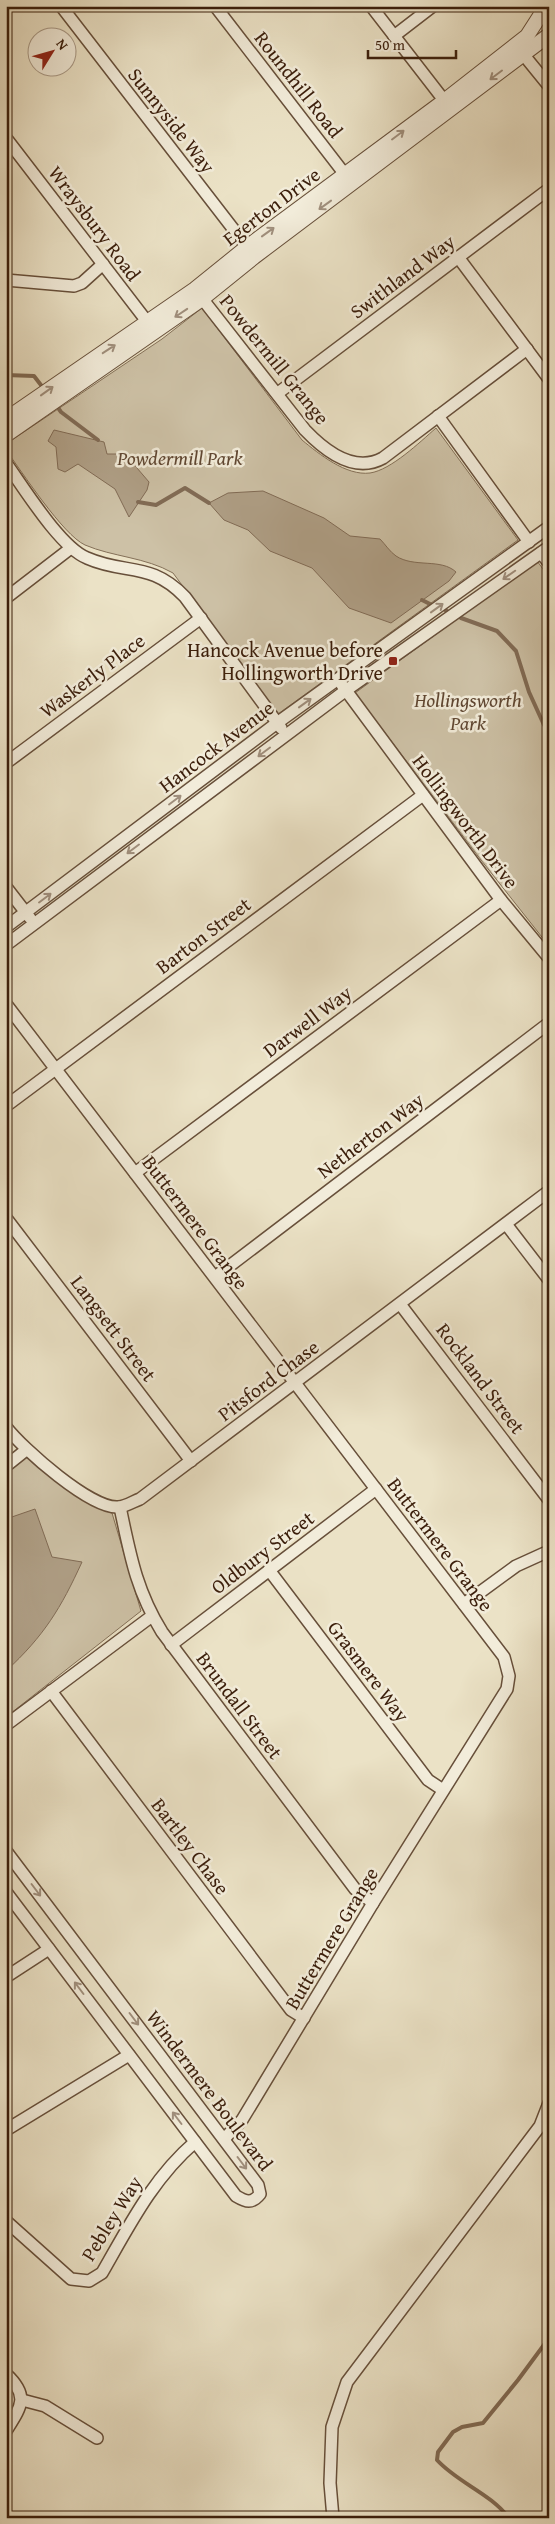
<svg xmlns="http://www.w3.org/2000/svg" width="555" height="2524" viewBox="0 0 555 2524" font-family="'Gentium Book Plus',serif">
<rect width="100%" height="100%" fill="#ebe2c6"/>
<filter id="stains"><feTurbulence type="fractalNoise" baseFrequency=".004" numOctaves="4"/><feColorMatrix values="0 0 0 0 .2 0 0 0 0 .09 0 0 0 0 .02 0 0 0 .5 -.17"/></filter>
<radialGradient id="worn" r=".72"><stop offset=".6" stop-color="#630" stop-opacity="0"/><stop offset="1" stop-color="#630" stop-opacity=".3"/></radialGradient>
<!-- green -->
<g fill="#cdc1a6" stroke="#847058">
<path d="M 202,308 L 302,440 C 319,454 346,476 370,473 C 391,470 420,442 436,428 L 518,540 L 278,714 L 173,573 C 145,557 113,557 85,545 C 63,535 22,472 6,450 L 6,444 L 162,339 Z"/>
<polygon points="537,561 549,577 549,946 481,860 355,693"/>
<polygon points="27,1456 82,1499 112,1513 141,1611 6,1717 6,1473"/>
</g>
<!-- water -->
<g fill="#af9f86" stroke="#816b55">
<polygon points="54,430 104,442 107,454 125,454 149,482 147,490 129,517 115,489 78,464 65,472 58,469 56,447 48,441"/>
<path d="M 263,491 L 324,518 L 350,536 L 380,539 C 385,544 390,552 396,556 C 414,568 441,558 456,572 L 449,581 L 391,623 L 349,608 L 312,568 L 270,551 L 248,530 L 224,520 L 209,503 L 228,493 Z"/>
<path d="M 35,1509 L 52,1557 L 82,1562 C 61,1608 44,1636 6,1671 L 6,1519 Z"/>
</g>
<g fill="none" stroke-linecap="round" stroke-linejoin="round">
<!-- stream -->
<g stroke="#816b55" stroke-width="4">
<polyline points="6,375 34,376 44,389"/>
<polyline points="56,405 61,412 98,440"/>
<polyline points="138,502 156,505 185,488 209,503"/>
<polyline points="422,600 432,605"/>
<polyline points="445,610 447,611"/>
<polyline points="461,618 497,631 516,651 529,692 544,725"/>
<path d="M 509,2518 C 490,2493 458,2483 437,2460 L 438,2452 L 453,2432 L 462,2427 L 483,2423 L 518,2380 L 549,2338"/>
</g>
<!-- minor casing -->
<g stroke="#674f3a" stroke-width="14">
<g id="minor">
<polyline points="61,6 251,252"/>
<polyline points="215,6 350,181"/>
<polyline points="371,6 450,108"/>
<polyline points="394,36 433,6"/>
<polyline points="523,54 549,86"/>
<polyline points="6,138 152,328"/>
<polyline points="458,257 549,379"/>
<polyline points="6,280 74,286 82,283 103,264"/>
<path d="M 197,292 L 305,430 C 325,451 354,474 383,458 L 527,349"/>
<polyline points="278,393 549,189"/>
<polyline points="438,416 529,542"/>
<path d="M 6,463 C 24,488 60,547 87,558 C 125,575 151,561 185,597 L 281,728"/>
<polyline points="541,553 549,563"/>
<polyline points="6,598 71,548"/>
<polyline points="342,685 501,900 549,958"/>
<polyline points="6,763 201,618"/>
<polyline points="6,887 30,918"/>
<polyline points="6,927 277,723 549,527"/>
<polyline points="6,945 345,691 549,547"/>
<polyline points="6,1004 504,1657 509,1676 507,1689 373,1903 242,2120 224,2139"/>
<polyline points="6,1106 423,795"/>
<polyline points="135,1173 501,900"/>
<polyline points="6,1218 191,1461"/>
<polyline points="506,1224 549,1280"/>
<polyline points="215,1277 549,1023"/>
<polyline points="400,1304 549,1500"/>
<path d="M 6,1427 C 23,1449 91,1509 118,1507 C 125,1507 134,1501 140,1499 L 549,1191"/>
<polyline points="6,1466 26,1450"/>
<path d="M 120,1507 C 130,1554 136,1590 162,1632 L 355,1889 L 373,1903"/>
<polyline points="269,1570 428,1780 443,1790"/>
<polyline points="464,1604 516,1566 549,1551"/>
<polyline points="171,1645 376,1489"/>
<polyline points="51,1691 291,2010 304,2018"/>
<polyline points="6,1725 152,1616"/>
<path d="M 6,1851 L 258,2185 L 260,2194 C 252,2204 246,2202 236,2196 L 6,1892"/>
<polyline points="6,1977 49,1949"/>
<polyline points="6,2130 129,2055"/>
<path d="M 6,2221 L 71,2279 L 89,2281 L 102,2273 C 129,2226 153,2178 195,2142"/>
<path d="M 6,2374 C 30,2396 21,2407 6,2431"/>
<polyline points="22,2400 45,2406 97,2438"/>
<polyline points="333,2518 330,2483 332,2427 347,2382 540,2126 549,2103"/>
</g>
</g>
<!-- tertiary casing -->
<g stroke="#674f3a" stroke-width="16">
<g id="tertiary">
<polyline points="6,419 195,289 247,247 444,101 527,36 545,8"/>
<polyline points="6,435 202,299 254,257 549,35"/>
</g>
</g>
<!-- minor -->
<use href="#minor" stroke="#f2ecda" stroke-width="11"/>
<!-- tertiary -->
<use href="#tertiary" stroke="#f2ecda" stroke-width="14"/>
</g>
<!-- one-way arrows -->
<defs><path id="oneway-shaft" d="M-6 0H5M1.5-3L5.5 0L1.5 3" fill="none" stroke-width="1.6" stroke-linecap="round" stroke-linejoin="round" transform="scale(1.25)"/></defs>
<g stroke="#a08f7d">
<use href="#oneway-shaft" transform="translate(496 75) rotate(143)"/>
<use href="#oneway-shaft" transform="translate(398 135) rotate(-37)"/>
<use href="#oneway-shaft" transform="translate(325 205) rotate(144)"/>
<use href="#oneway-shaft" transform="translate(268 232) rotate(-36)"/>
<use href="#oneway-shaft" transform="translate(181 313) rotate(146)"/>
<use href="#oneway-shaft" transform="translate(109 349) rotate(-33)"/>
<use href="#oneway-shaft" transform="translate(47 391) rotate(-36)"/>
<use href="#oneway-shaft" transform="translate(509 575) rotate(145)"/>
<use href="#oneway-shaft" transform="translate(437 608) rotate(-36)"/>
<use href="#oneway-shaft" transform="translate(305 703) rotate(-36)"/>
<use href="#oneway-shaft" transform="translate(264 752) rotate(143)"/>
<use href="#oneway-shaft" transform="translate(175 800) rotate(-37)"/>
<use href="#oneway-shaft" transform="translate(133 849) rotate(143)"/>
<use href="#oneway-shaft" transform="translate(45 898) rotate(-37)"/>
<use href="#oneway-shaft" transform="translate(36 1890) rotate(53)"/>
<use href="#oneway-shaft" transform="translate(79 1988) rotate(-127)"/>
<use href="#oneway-shaft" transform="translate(134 2019) rotate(53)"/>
<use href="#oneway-shaft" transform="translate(177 2118) rotate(-127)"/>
<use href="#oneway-shaft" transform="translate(242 2163) rotate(53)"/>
</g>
<!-- markers -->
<rect fill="#8f2418" stroke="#f2ecda" stroke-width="2" x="388" y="656" width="10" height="10" rx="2.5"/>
<g text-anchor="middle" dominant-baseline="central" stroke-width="5" stroke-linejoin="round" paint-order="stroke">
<!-- street labels -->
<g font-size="20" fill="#3b1e0b" stroke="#f2ecda">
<text transform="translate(299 84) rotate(52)">Roundhill Road</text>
<text transform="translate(172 120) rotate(52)">Sunnyside Way</text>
<text transform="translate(271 206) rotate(-37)">Egerton Drive</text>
<text transform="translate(95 223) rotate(53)">Wraysbury Road</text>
<text transform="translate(402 276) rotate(-37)">Swithland Way</text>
<text transform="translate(275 359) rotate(51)">Powdermill Grange</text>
<text transform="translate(92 675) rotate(-37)">Waskerly Place</text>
<text transform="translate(216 746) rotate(-37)">Hancock Avenue</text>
<text transform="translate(466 821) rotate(53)">Hollingworth Drive</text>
<text transform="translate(203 935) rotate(-37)">Barton Street</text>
<text transform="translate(307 1021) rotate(-37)">Darwell Way</text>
<text transform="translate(370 1135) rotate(-37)">Netherton Way</text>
<text transform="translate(196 1222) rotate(53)">Buttermere Grange</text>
<text transform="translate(114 1328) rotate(53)">Langsett Street</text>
<text transform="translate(481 1378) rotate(53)">Rockland Street</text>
<text transform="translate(268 1380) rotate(-37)">Pitsford Chase</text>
<text transform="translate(441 1544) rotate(53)">Buttermere Grange</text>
<text transform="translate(262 1552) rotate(-37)">Oldbury Street</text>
<text transform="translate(369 1671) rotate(53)">Grasmere Way</text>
<text transform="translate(240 1705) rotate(53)">Brundall Street</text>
<text transform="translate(191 1846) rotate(53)">Bartley Chase</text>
<text transform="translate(331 1938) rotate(-59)">Buttermere Grange</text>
<text transform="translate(210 2090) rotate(53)">Windermere Boulevard</text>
<text transform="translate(111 2218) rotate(-58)">Pebley Way</text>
</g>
<!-- park labels -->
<g font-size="20" font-style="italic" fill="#604732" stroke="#f2ecda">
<text x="180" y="457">Powdermill Park</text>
<text x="468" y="699">Hollingsworth<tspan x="468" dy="23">Park</tspan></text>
</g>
<!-- poi labels -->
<g font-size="20" fill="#3b1e0b" stroke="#f2ecda" text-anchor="end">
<text x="383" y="649">Hancock Avenue before<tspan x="383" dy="23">Hollingworth Drive</tspan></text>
</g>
</g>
<!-- margin -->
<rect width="555" height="2524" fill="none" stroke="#ebe2c6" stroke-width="25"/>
<rect x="8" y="8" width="540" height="2509" fill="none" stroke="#3b1e0b" stroke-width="2.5"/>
<rect x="12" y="12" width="530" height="2499" fill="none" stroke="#3b1e0b"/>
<!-- north arrow -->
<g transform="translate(52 52) rotate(53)"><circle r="24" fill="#f2ecda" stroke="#a99a87"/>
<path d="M0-4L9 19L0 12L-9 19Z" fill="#8f2418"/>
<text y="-8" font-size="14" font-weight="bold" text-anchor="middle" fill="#3b1e0b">N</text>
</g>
<!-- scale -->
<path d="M368 50v8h88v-8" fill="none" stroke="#3b1e0b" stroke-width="2.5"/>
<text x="375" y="50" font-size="15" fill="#3b1e0b" stroke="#f2ecda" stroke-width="4" paint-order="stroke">50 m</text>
<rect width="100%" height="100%" filter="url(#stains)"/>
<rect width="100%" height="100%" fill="url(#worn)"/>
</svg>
